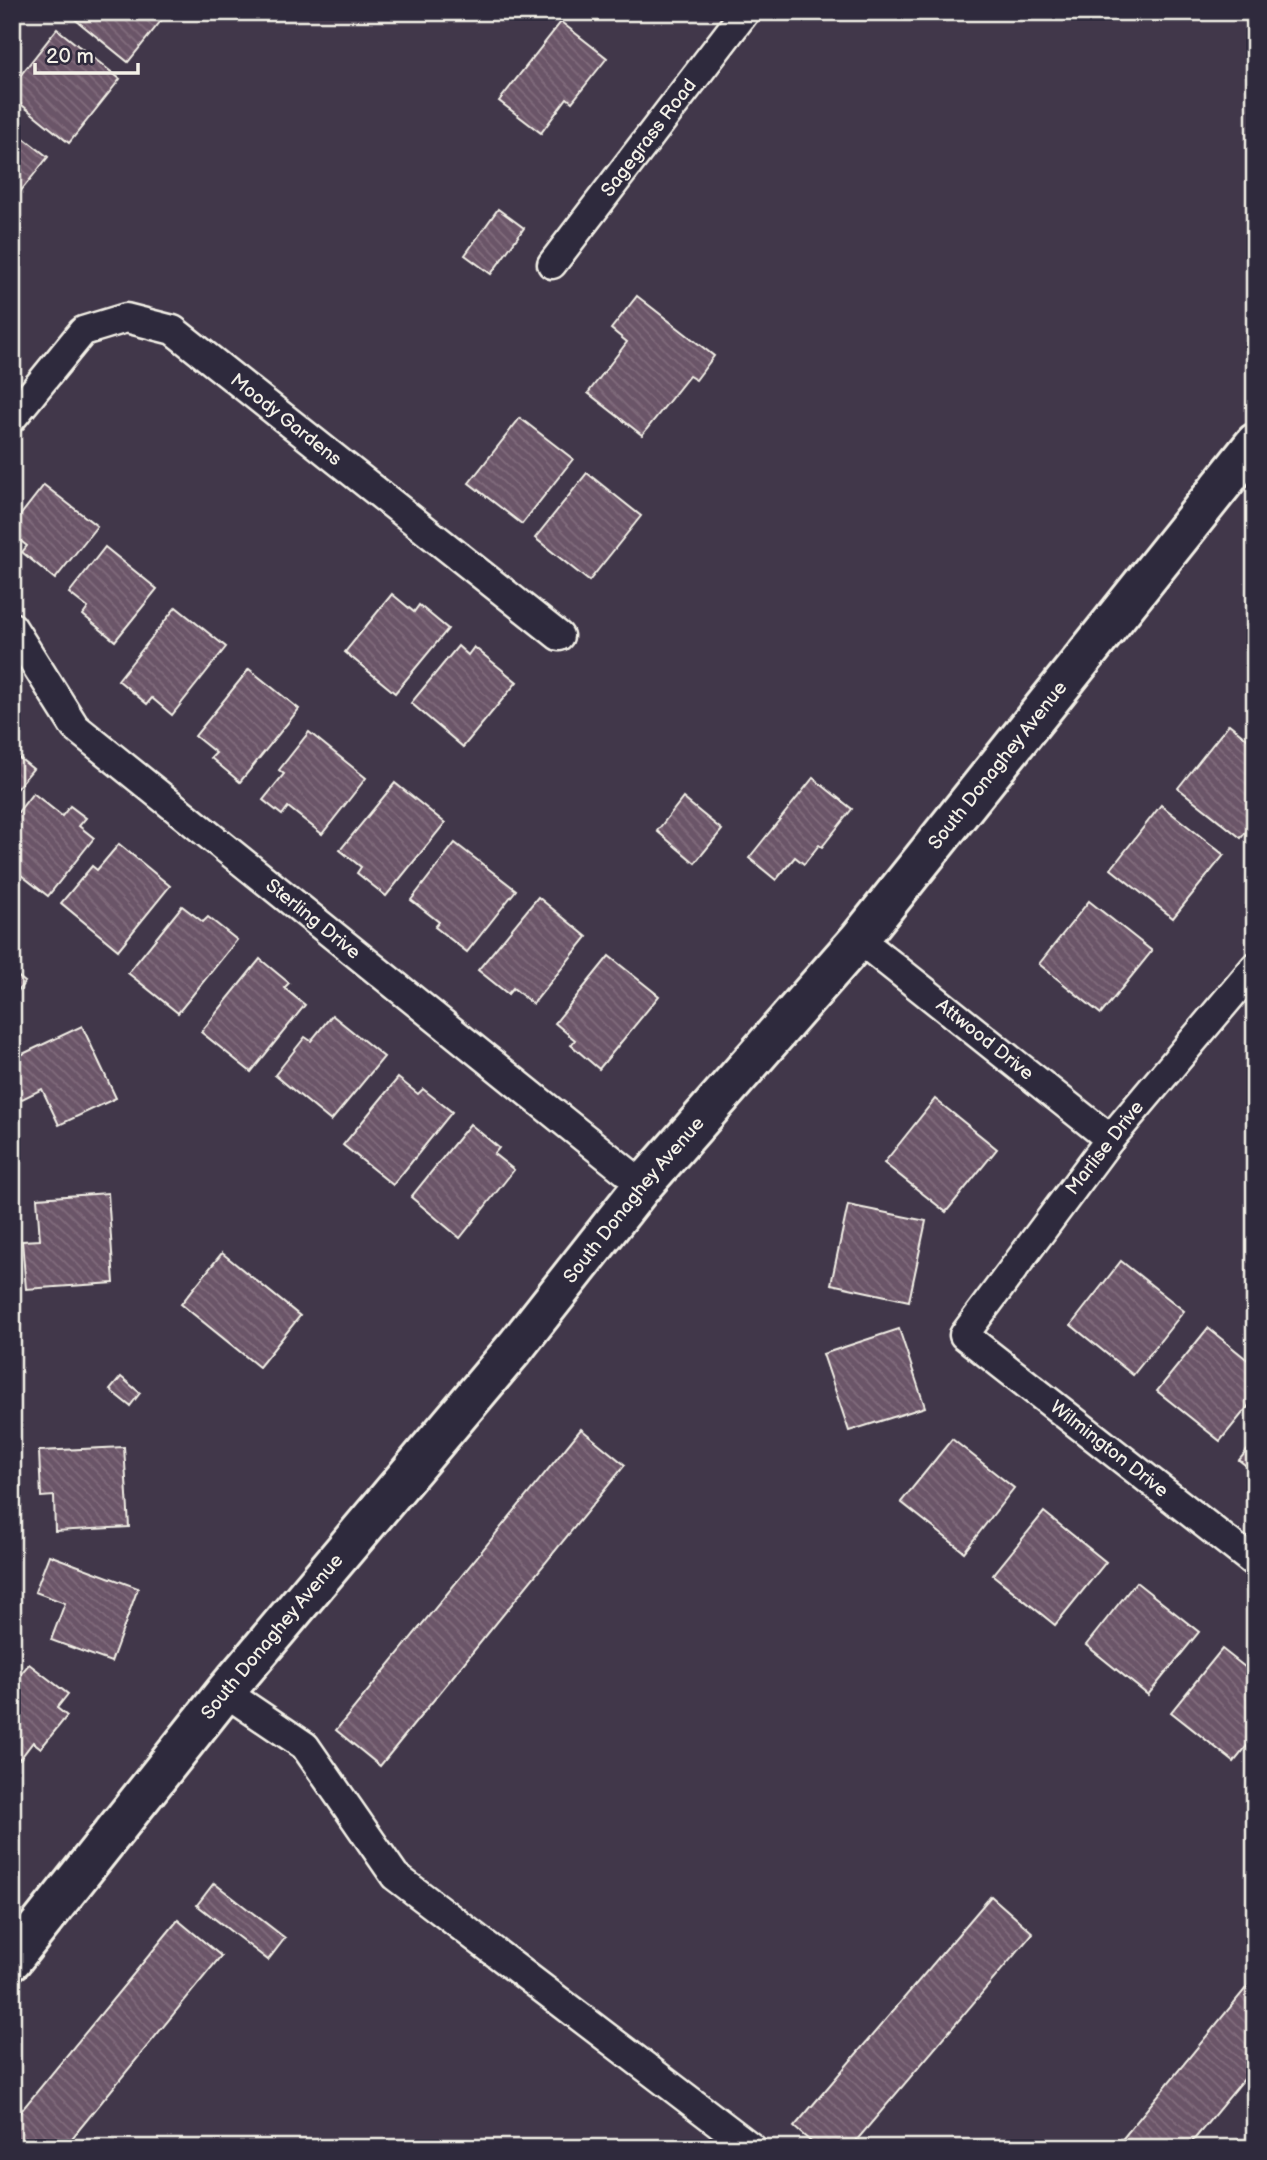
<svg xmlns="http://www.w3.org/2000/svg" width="1267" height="2160" viewBox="0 0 1267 2160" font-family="'Balsamiq Sans',sans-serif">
<defs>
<pattern id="building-back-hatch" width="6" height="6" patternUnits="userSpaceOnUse" patternTransform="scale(1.75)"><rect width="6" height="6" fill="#6b5467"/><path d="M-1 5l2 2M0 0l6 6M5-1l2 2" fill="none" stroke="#816d7d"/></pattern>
</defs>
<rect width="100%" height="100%" fill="#41374a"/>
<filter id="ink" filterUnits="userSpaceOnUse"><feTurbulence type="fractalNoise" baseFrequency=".0143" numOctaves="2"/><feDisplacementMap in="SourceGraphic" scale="14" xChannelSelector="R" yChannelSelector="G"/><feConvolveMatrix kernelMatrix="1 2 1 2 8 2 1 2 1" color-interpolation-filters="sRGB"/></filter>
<g filter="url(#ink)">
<!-- building -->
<g fill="url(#building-back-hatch)" stroke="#f4f1e8" stroke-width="2">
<polygon points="66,12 168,12 128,62"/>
<polygon points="561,22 607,58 572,102 567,98 541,133 499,101"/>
<polygon points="57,29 120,79 69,143 12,97 12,86"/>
<polygon points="12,129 48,157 12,202"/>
<polygon points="498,209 524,228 491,274 465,255"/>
<polygon points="637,296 714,356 696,380 689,376 642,435 588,393 627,342 611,329"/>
<polygon points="520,418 573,459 522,524 469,483"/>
<polygon points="587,473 641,516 589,581 535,538"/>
<polygon points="44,485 97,526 55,579 22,552 27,546 12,534 12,526"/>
<polygon points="105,547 157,589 115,641 83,615 88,608 69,593"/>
<polygon points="392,594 414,612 419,605 448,629 395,693 345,652"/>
<polygon points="176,607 226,647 172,715 152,698 147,704 118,680"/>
<polygon points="458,646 468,655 474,647 517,682 463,747 411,703"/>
<polygon points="249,669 299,709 240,782 211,758 216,753 195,736"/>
<polygon points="1229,724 1255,745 1255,820 1241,838 1178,788"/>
<polygon points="309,732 366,778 322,834 288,807 282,815 263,800 284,774 279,770"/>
<polygon points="12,752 33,769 12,794"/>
<polygon points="813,778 852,809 822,847 819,845 804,864 795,857 776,880 749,858"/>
<polygon points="395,783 445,823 386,896 357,873 361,867 340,850"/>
<polygon points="33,793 62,816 70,806 86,818 79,826 94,838 48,896 12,868 12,820"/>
<polygon points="683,798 722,830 695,863 657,831"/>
<polygon points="1161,805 1224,855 1173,918 1111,869"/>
<polygon points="455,843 516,890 467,952 435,927 439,922 411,900"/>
<polygon points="119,844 170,886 118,950 61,903 92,866 97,870"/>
<polygon points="538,897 587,937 533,1004 513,988 508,994 478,970"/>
<polygon points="1089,901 1152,951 1101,1014 1039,964"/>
<polygon points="182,906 203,922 208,917 237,940 178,1013 128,973"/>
<polygon points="609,956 659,996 599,1069 571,1045 575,1040 555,1023"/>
<polygon points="260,959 289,983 284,988 305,1005 251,1072 201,1032"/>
<polygon points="12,972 25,982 12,998"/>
<polygon points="332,1015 384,1057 331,1121 275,1075 305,1037 311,1041"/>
<polygon points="82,1026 116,1098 59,1125 42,1089 12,1104 12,1059"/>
<polygon points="398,1078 418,1094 423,1089 452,1112 393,1185 343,1145"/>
<polygon points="935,1099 997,1149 946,1212 884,1163"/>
<polygon points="470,1124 499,1148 494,1154 514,1170 460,1238 411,1197"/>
<polygon points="108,1193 114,1283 26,1289 22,1241 40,1240 37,1198"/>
<polygon points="848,1205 926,1221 909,1301 831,1284"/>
<polygon points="222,1253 300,1316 259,1367 181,1304"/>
<polygon points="1121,1261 1184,1311 1133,1375 1071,1325"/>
<polygon points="1208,1328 1255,1366 1255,1398 1220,1441 1157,1391"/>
<polygon points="899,1329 925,1407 849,1431 823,1354"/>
<polygon points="121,1377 140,1393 130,1406 110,1390"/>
<polygon points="581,1429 625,1465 380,1766 336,1730"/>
<polygon points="952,1439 1014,1488 964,1552 901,1502"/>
<polygon points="1255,1441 1255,1473 1239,1460"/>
<polygon points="124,1447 129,1527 55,1531 54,1496 41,1497 39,1451"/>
<polygon points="1044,1512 1106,1562 1055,1625 993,1575"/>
<polygon points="49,1555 138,1588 111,1662 51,1640 65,1603 35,1592"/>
<polygon points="1136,1582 1199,1632 1148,1695 1086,1645"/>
<polygon points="1222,1649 1255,1675 1255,1736 1234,1762 1171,1712"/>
<polygon points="29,1664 68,1694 57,1708 67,1716 41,1748 33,1742 20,1759 12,1752 12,1684"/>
<polygon points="214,1883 285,1938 268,1960 197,1905"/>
<polygon points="991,1896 1033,1933 850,2148 818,2148 794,2127"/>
<polygon points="178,1920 221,1956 64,2148 12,2148 12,2122"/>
<polygon points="1255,1977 1255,2066 1187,2148 1115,2148"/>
</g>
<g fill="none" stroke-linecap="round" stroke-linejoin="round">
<!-- street casing -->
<g stroke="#f4f1e8" stroke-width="33">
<g id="street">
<path id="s1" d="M 552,264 L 745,12"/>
<path id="s2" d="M 12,418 L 83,331 L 126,318 L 173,330 L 559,636"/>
<path id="s3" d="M 12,627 L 75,727 L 643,1185"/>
<path id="s4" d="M 859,939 L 1110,1139"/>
<path id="s5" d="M 1255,967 L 1110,1139 L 964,1335 L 1255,1563"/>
<polyline points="225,1692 305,1746 395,1876 752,2148"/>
</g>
</g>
<!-- secondary casing -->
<g stroke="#f4f1e8" stroke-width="44">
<g id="secondary">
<path id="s6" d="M 12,1960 L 225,1692 L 517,1345 L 643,1185 L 859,939 L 1255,443"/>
</g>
</g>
<!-- street -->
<use href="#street" stroke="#2f2a3d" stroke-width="28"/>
<!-- secondary -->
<use href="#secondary" stroke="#2f2a3d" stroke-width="38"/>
</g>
</g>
<g text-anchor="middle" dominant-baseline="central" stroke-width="5" stroke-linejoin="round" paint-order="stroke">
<!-- street labels -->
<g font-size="19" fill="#f4f1e8" stroke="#2f2a3d">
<text stroke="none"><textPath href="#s1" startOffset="159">Sagegrass Road</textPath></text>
<text stroke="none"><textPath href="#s2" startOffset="350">Moody Gardens</textPath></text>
<text stroke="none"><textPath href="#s6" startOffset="1549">South Donaghey Avenue</textPath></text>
<text stroke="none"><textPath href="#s3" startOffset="424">Sterling Drive</textPath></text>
<text stroke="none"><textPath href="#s4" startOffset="161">Attwood Drive</textPath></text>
<text transform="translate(1105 1148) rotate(-52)">Marlise Drive</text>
<text stroke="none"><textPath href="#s6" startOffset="982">South Donaghey Avenue</textPath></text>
<text stroke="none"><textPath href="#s5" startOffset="654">Wilmington Drive</textPath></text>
<text stroke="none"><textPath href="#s6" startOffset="415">South Donaghey Avenue</textPath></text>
</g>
</g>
<!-- margin -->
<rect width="1267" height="2160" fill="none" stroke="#2f2a3d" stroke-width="42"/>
<rect x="21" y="21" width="1225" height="2118" fill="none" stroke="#f4f1e8" stroke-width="2.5" filter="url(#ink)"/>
<!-- scale -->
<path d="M35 63v10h103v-10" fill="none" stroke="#f4f1e8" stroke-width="3.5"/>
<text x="46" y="63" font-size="21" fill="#f4f1e8" stroke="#2f2a3d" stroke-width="5" paint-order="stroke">20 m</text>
</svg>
